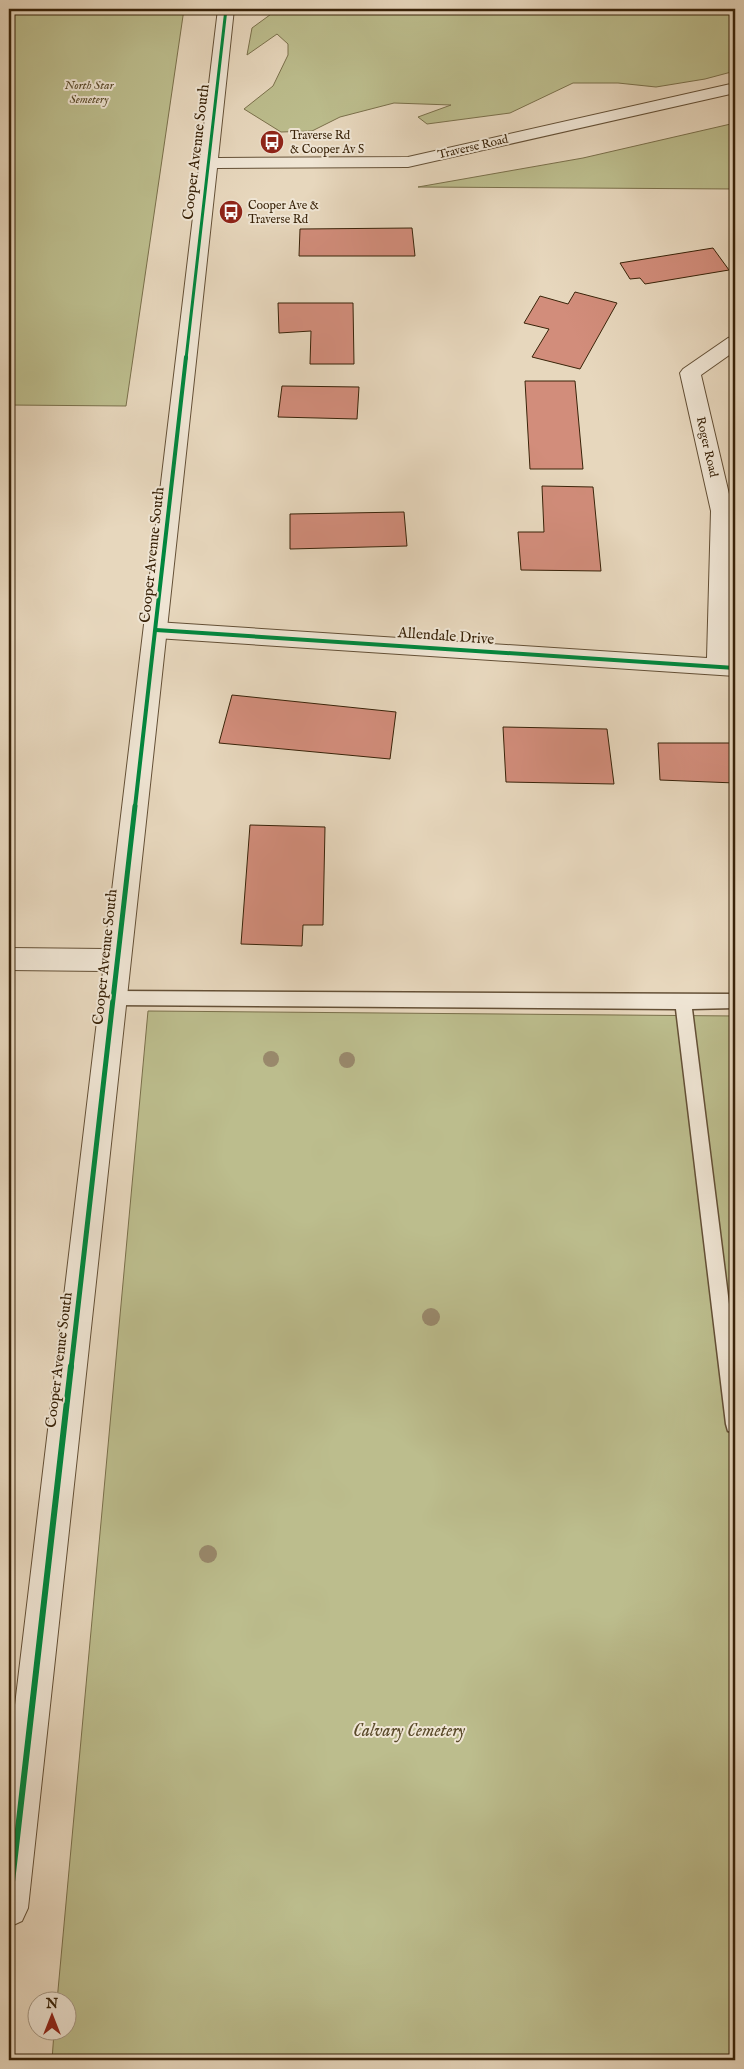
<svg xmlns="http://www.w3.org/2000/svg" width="744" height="2069" viewBox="0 0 744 2069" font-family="'IM FELL English',serif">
<rect width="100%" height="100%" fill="#e7d7bd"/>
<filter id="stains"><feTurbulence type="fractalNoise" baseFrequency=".004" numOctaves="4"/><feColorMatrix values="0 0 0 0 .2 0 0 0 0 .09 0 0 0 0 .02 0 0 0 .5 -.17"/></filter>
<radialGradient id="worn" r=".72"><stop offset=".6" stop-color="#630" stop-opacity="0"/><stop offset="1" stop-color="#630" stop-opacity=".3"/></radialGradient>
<!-- green -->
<g fill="#bcbd8d" stroke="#7a704b">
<polygon points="9,9 184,9 126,406 9,405"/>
<polygon points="278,9 735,9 735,71 705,79 656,87 618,83 573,83 510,113 427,124 418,117 451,105 394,103 340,117 312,131 281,132 244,109 273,86 288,55 288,44 277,34 247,55 252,28"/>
<polygon points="735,123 735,189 418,187 583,158"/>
<polygon points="148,1011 735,1016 735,2060 52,2060 54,2032 68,2032 68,2002 57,2001"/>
</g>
<!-- building -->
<g fill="#d28d7b" stroke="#392309">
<polygon points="412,228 415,256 299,256 300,229"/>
<polygon points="713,248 729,270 645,284 640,278 630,279 620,263"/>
<polygon points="575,292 617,303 580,369 532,357 549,329 524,323 540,296 568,304"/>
<polygon points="278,303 353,303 354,364 310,364 311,331 279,333"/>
<polygon points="525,381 575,381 583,469 530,469"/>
<polygon points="282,386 359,387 357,419 278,417"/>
<polygon points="542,486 593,487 601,571 521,570 518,532 544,532"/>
<polygon points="404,512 407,546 290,549 290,514"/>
<polygon points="232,695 396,712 390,759 219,743"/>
<polygon points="503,727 607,729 614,784 506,782"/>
<polygon points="658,743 735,743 735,783 660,780"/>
<polygon points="250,825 325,827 323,925 303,925 302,946 241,944"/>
</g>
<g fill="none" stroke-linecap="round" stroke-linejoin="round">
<!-- service casing -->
<g stroke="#645036" stroke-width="3">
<polygon id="service" points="113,991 735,994 735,1008 692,1009 735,1352 735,1433 728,1431 726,1424 676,1009 113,1005 107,1003 105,998 107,993"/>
</g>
<!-- minor casing -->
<g stroke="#645036" stroke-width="2">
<polygon id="minor" points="735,336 735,351 701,375 733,511 730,659 735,660 735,676 156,638 148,636 145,630 148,624 156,622 707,658 711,511 680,373 683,369 728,338"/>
</g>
<!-- tertiary casing -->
<g stroke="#645036" stroke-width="2">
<polygon id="tertiary" points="218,9 234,9 218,158 408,157 735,83 735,93 408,167 217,168 28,1908 22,1921 9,1927 9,1755 103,971 9,970 9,948 105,949"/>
</g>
<!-- service -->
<use href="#service" fill="#efe5d4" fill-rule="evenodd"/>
<!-- minor -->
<use href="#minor" fill="#efe5d4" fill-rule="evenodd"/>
<!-- tertiary -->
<use href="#tertiary" fill="#efe5d4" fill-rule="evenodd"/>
<!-- cycleway-far3 casing -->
<g stroke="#efe5d4" stroke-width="5">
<polyline id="cycleway-far3" points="186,359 226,9"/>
</g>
<!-- cycleway-far2 casing -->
<g stroke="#efe5d4" stroke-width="6">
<g id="cycleway-far2">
<polyline points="156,630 735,668"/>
<polyline points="135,807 186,357"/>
</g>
</g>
<!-- cycleway-far1 casing -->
<g stroke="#efe5d4" stroke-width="8">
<polyline id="cycleway-far1" points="71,1368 135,806"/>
</g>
<!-- cycleway casing -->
<g stroke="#efe5d4" stroke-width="9">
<polyline id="cycleway" points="9,1908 71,1366"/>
</g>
<!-- cycleway-far3 -->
<use href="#cycleway-far3" stroke="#00873e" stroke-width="3"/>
<!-- cycleway-far2 -->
<use href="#cycleway-far2" stroke="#00873e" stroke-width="4"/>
<!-- cycleway-far1 -->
<use href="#cycleway-far1" stroke="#00873e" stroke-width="5"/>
<!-- cycleway -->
<use href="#cycleway" stroke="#00873e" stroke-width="6"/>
</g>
<!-- trees -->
<g fill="#99896c">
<circle cx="271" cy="1059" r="8"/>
<circle cx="347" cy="1060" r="8"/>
<circle cx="431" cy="1317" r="9"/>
<circle cx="208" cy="1554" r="9"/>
</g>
<!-- icons -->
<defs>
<g id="bus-disc" transform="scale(1.25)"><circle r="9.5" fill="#8f2418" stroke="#efe5d4"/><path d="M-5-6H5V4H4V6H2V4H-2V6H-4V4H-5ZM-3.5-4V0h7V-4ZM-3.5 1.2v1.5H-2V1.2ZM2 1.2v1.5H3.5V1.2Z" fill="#fff"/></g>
</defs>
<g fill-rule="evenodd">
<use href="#bus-disc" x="272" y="142"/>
<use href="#bus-disc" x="231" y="212"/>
</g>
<g text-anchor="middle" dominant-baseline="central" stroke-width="4" stroke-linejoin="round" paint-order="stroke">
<!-- far-park labels -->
<g font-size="12" font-style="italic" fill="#5a4a2a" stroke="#efe5d4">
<text x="89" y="85">North Star<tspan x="89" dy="14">Semetery</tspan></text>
</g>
<!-- far-poi labels -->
<g font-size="12" fill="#392309" stroke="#efe5d4" text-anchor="start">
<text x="290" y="135">Traverse Rd<tspan x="290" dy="14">&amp; Cooper Av S</tspan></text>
<text x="248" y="205">Cooper Ave &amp;<tspan x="248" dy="14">Traverse Rd</tspan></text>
</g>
<!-- far-street labels -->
<g font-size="12" fill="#392309" stroke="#efe5d4">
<text transform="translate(473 147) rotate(-13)">Traverse Road</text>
<text transform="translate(707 447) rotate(77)">Roger Road</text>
</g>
<!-- street labels -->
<g font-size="15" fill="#392309" stroke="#efe5d4">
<text transform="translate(196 152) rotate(-83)">Cooper Avenue South</text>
<text transform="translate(152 555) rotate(-84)">Cooper Avenue South</text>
<text transform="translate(446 636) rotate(4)">Allendale Drive</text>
<text transform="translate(105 957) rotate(-84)">Cooper Avenue South</text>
<text transform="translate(59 1360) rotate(-83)">Cooper Avenue South</text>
</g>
<!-- near-park labels -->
<g font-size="18" font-style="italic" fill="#5a4a2a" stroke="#efe5d4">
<text x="409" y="1731">Calvary Cemetery</text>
</g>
</g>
<!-- margin -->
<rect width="744" height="2069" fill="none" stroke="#e7d7bd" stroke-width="30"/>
<rect x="10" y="10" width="724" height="2049" fill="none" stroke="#392309" stroke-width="2.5"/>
<rect x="15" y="15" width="714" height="2039" fill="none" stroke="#392309"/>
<!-- north arrow -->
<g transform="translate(52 2016)"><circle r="24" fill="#efe5d4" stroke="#a69783"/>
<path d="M0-4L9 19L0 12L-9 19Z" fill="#8f2418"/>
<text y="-8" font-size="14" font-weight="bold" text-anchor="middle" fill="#392309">N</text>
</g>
<rect width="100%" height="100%" filter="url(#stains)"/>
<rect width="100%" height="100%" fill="url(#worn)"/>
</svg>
